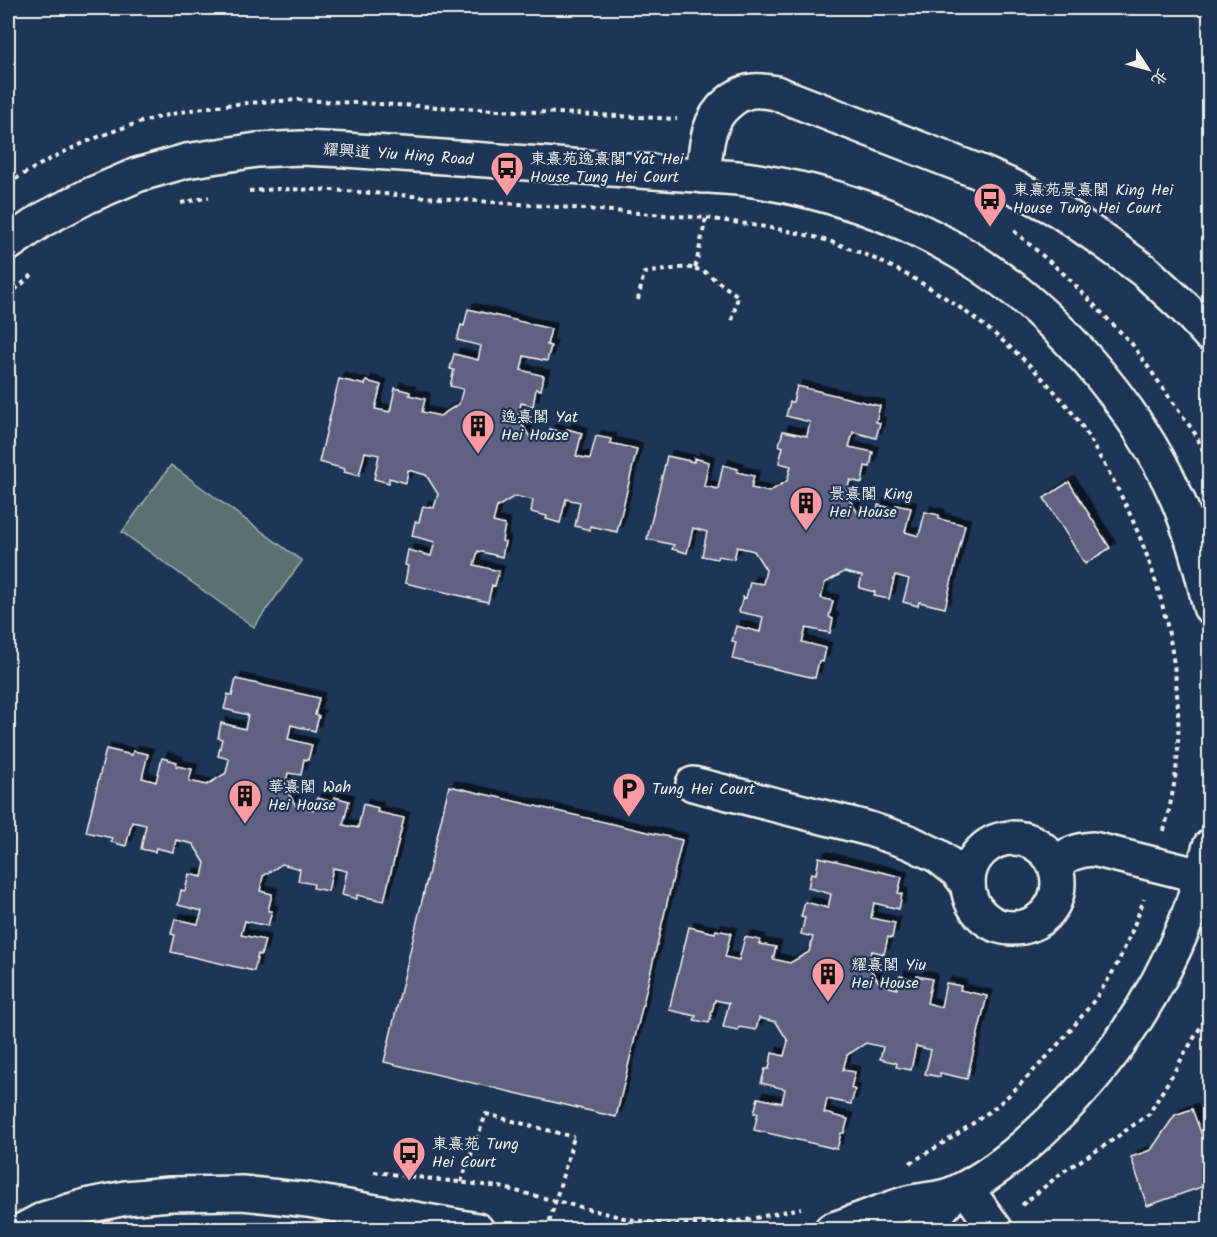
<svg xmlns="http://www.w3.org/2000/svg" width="1217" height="1237" viewBox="0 0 1217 1237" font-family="Kalam,'LXGW WenKai TC',sans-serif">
<defs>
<filter id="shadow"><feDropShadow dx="5.5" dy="-5.5" stdDeviation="0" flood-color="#0009"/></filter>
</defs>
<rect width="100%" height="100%" fill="#1d3557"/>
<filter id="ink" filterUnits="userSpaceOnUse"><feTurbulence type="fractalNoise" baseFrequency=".0167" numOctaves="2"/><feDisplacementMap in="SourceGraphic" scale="12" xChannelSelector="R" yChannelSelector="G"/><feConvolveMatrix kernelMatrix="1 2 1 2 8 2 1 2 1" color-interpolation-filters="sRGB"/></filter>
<g filter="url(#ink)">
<!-- green -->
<polygon fill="#577371" stroke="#a6b2ac" stroke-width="1.5" points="171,465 302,561 254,627 122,532"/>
<!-- building -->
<g fill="#616083" stroke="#f4f1e8" stroke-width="1.5" filter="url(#shadow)">
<polygon points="468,309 551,329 547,345 551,346 547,361 524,356 521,370 544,376 541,390 536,389 533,406 521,403 518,418 530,437 547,440 550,429 566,433 567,429 582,433 576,456 590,459 596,436 611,439 610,443 637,449 617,532 590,526 590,530 575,526 580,502 566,499 560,523 546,519 547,516 531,512 533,500 515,496 497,507 493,522 505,525 502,541 505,542 502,557 478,551 474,565 499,571 495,586 492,585 488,602 405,583 408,566 405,565 408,550 431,556 435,542 412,536 415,522 419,522 423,506 434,508 438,494 426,475 408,470 406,483 389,478 389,483 374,479 379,455 365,452 359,476 344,472 345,469 319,462 339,379 365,385 366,381 381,385 375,409 390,412 395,388 410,392 409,395 425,399 422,412 440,416 459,404 463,389 450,386 454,370 450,369 454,354 478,360 481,346 457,340 461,325 464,326"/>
<polygon points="797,386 880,406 876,422 880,423 876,438 853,432 849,447 873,452 870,467 865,466 862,483 850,480 846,494 858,513 876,517 878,505 895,509 896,505 911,508 905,532 919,536 925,512 939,515 939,519 965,525 945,608 919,602 918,606 903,602 909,579 895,575 889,599 874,596 875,592 859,588 862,576 844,572 825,583 821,598 833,601 829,617 833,619 830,633 806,628 802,642 826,648 823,662 819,661 815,678 732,659 736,642 732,641 736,626 760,632 763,617 739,612 743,597 746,598 750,582 763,584 766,570 754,551 737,547 734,559 718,556 717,559 702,556 707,532 693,528 687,553 672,549 674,545 647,539 667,456 694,462 694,458 709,462 704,486 718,489 723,465 738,469 737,472 754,476 751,488 769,492 787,481 791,466 779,463 783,447 779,445 783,431 807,436 810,422 786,416 790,402 793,402"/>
<polygon points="1069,482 1110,548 1085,564 1044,498"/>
<polygon points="236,679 319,698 315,715 319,716 315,731 291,725 288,739 312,745 308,760 304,759 301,775 288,773 285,787 296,806 314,810 317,798 333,802 334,797 349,801 343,825 358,828 363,804 378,808 377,812 404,818 384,901 357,895 357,899 342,895 347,871 333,868 328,891 313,888 314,884 298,881 300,869 282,864 263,876 260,891 272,894 268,911 272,911 268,926 245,921 241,935 265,940 261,955 258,954 254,971 171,952 175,935 171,934 175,919 198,924 202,911 178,905 181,890 185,891 189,874 202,877 205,863 193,844 176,840 173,852 156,848 155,852 141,849 146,825 132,822 126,846 111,842 112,838 86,832 106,749 132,755 133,751 148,754 142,778 156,782 162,758 177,762 176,766 192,769 189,781 207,785 226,773 229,759 218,756 222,739 218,738 221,723 245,729 248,715 224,709 228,694 232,696"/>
<polygon points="449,786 682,840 616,1117 384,1062"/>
<polygon points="819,857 902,877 898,893 902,894 899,909 874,903 871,918 895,923 892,938 888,937 884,954 872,951 868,965 880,984 897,989 900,976 917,980 917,976 932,979 927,1003 941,1007 946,983 961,986 960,990 987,996 967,1079 940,1073 940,1077 925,1074 931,1050 916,1046 911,1070 896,1067 897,1063 880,1059 883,1047 866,1043 847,1055 843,1070 855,1072 851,1088 855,1090 851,1104 827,1099 824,1113 848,1119 844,1133 841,1133 837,1149 754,1130 758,1113 754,1113 758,1098 782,1103 785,1089 761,1083 765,1069 769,1069 772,1053 784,1056 788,1041 776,1022 759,1018 756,1030 739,1027 738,1030 723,1027 729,1003 715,1000 709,1023 694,1020 696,1016 669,1010 689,927 715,933 716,930 731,933 725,957 739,960 745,937 760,940 759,944 776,947 773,959 790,963 809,952 813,937 801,934 805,918 801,917 805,902 828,908 831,894 808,888 811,873 816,874"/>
<polygon points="1192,1109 1210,1157 1210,1184 1147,1206 1131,1157 1151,1150 1175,1115"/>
</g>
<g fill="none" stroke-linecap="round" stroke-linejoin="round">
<!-- minor casing -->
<g stroke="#f4f1e8" stroke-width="38">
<g id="minor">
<path d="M 703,176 C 706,149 706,121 728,103 C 744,89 756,89 776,93 L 982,173 L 1022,191 L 1060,211 L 1105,242 L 1146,272 L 1185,308 L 1210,335"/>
<path d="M 8,244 L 42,220 L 88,196 L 137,175 L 186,161 L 257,150 L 301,148 L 345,150 L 738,178 C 816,188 893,212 961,253 C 1050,305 1136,404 1177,498 C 1192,533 1202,571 1210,607"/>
<polyline points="693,784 866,828 909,842 938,856 957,871 968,885"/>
<circle cx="1013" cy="883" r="45"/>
<path d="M 1054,863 C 1067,855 1077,850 1093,849 L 1201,876"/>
<polyline points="966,1188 996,1230"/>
<polyline points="23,1230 44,1219 86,1206 126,1198 169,1194 242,1193 308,1200 477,1230"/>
<path d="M 831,1230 C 855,1222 879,1212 904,1204 C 921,1199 941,1200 957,1192 C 989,1177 1019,1152 1044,1128 C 1107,1070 1153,1003 1185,924 C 1195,899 1202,872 1210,846"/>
<polyline points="924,1230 953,1194"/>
</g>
</g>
<!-- path -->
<g stroke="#f4f1e8" stroke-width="4" stroke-dasharray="4.5 4.5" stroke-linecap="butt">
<path d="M 8,184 C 64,147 131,120 198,109 C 232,103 265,102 299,100 L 677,119"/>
<path d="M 249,191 L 278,189 L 331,190 L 706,218 C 751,225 800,230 843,246 C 930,277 1022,345 1077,419 C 1085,430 1091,442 1098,454 C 1151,541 1182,644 1178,746 C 1177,775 1171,803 1164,831"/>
<polyline points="181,203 209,197"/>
<polyline points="1014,231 1065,275 1132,344 1196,435 1210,466"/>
<polyline points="695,269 702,270 738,296 732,321"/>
<polyline points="8,296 32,275"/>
<polyline points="638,300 644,273 687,267 695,269 706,218"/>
<path d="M 910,1163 C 939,1146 968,1128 994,1108 C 1012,1094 1028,1076 1044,1060 C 1070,1031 1097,1001 1116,966 C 1127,944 1136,921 1144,899"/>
<polyline points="374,1172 500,1187 628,1219 669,1225 708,1224 746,1220 801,1208"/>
<polyline points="461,1182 486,1114 574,1137"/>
<polyline points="1022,1205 1064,1171 1107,1144 1149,1114 1210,1011"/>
</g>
<!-- minor -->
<use href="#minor" stroke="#1d3557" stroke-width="33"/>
<!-- path-bridge -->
<polyline stroke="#f4f1e8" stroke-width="4" stroke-dasharray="4.5 4.5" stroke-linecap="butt" points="547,1230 574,1137"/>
</g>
</g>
<!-- icons -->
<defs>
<g id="bus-pin" transform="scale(1.725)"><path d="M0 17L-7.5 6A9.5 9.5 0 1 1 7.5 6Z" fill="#ff9aa2" stroke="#1d3557"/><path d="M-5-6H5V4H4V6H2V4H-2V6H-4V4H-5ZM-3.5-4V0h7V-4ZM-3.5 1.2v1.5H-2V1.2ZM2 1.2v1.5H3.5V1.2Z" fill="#111"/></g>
<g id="building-pin" transform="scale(1.725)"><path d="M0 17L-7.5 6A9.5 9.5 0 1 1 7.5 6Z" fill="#ff9aa2" stroke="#1d3557"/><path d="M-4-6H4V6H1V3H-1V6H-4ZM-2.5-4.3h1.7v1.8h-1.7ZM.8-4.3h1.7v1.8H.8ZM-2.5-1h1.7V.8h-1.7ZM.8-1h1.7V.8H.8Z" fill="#111"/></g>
<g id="parking-pin" transform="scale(1.725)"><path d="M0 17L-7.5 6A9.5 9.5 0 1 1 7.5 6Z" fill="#ff9aa2" stroke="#1d3557"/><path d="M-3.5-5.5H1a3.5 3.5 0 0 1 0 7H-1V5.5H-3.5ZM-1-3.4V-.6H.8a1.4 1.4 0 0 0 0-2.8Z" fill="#111"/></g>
</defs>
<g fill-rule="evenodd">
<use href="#bus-pin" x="507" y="168"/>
<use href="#bus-pin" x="990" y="199"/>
<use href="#building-pin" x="478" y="426"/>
<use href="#building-pin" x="806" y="503"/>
<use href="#parking-pin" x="629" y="789"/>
<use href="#building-pin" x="245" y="796"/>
<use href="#building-pin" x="828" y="974"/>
<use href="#bus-pin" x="409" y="1153"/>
</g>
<g text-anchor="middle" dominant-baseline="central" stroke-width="4.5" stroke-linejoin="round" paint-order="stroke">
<!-- street labels -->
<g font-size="16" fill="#f4f1e8" stroke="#1d3557">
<text transform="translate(398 155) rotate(4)">耀興道 Yiu Hing Road</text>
</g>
<!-- poi labels -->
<g font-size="16" fill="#f4f1e8" stroke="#1d3557" text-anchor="start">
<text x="530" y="159">東熹苑逸熹閣 Yat Hei<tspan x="530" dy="18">House Tung Hei Court</tspan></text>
<text x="1013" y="190">東熹苑景熹閣 King Hei<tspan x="1013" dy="18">House Tung Hei Court</tspan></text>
<text x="501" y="417">逸熹閣 Yat<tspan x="501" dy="18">Hei House</tspan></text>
<text x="829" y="494">景熹閣 King<tspan x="829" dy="18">Hei House</tspan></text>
<text x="268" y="787">華熹閣 Wah<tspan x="268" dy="18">Hei House</tspan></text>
<text x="652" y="789">Tung Hei Court</text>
<text x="851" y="965">耀熹閣 Yiu<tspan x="851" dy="18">Hei House</tspan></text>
<text x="432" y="1144">東熹苑 Tung<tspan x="432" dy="18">Hei Court</tspan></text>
</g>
</g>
<!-- margin -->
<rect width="1217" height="1237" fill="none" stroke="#1d3557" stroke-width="30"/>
<rect x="15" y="15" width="1187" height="1207" fill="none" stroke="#f4f1e8" stroke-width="2" filter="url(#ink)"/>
<!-- north arrow -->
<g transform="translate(1148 69) rotate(126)" stroke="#1d3557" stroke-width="4.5" paint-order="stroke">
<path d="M0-4.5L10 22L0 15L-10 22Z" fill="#f4f1e8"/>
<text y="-9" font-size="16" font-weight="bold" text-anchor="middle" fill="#f4f1e8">北</text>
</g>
</svg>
